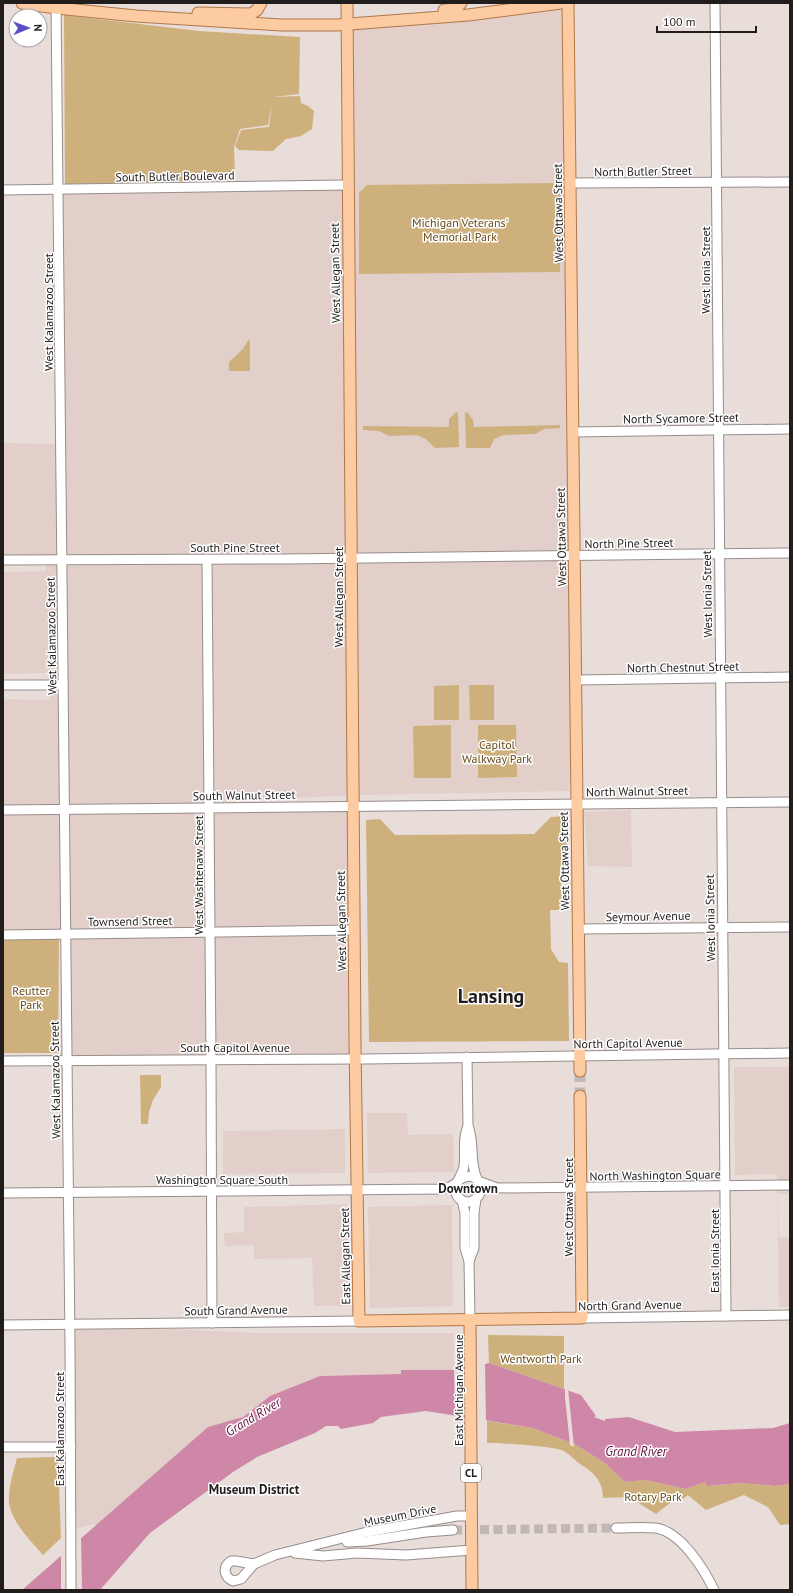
<svg xmlns="http://www.w3.org/2000/svg" width="793" height="1593" viewBox="0 0 793 1593" font-family="'PT Sans',sans-serif">
<rect width="100%" height="100%" fill="#e9ddda"/>
<!-- built -->
<g fill="#e2cfc9">
<polygon points="568,3 576,680 569,791 362,795 80,808 353,806 355,1059 67,1060 66,934 3,935 3,699 49,700 48,673 3,674 3,572 46,571 46,556 3,558 3,443 59,444 59,189 347,185 347,24"/>
<polygon points="631,810 632,867 588,866 584,812"/>
<polygon points="734,1067 790,1067 790,1194 778,1194 779,1237 790,1237 790,1307 779,1307 777,1174 735,1175"/>
<polygon points="367,1113 407,1113 408,1135 453,1134 454,1172 368,1173"/>
<polygon points="345,1129 345,1173 223,1174 223,1131"/>
<polygon points="347,1204 348,1306 314,1306 312,1258 254,1259 254,1245 225,1246 224,1233 244,1232 244,1207"/>
<polygon points="452,1205 453,1306 370,1308 368,1207"/>
<polygon points="70,1324 258,1333 454,1333 454,1370 401,1370 401,1374 320,1376 270,1396 243,1417 208,1427 100,1523 70,1530"/>
</g>
<!-- green -->
<g fill="#ceb07c">
<polygon points="64,15 199,31 300,37 299,94 273,97 300,96 301,103 308,106 314,111 312,129 301,136 286,139 273,151 239,150 235,146 241,130 269,127 272,104 268,125 240,129 234,147 235,180 65,184"/>
<polygon points="553,183 560,192 560,272 359,274 359,193 367,185"/>
<polygon points="249,339 250,342 250,371 229,371 229,362 243,349"/>
<polygon points="456,412 458,413 459,447 435,448 426,439 416,435 389,436 379,431 363,430 363,426 449,427 449,419"/>
<polygon points="465,412 468,413 473,420 474,427 560,425 560,428 544,429 535,434 504,435 494,439 490,448 466,448"/>
<polygon points="459,685 459,720 434,720 434,686"/>
<polygon points="469,685 494,685 494,720 470,720"/>
<polygon points="451,725 451,778 414,778 413,726"/>
<polygon points="478,725 516,725 517,777 478,778"/>
<polygon points="566,816 567,856 560,867 562,910 550,910 551,949 559,962 568,963 569,1041 369,1042 366,820 380,819 395,835 534,834 551,817"/>
<polygon points="59,939 58,1053 3,1053 3,940"/>
<polygon points="140,1075 161,1075 161,1087 153,1100 149,1112 148,1124 141,1124"/>
<polygon points="488,1335 564,1336 564,1389 489,1363"/>
<path d="M 487,1421 L 533,1428 L 576,1445 L 605,1463 L 625,1482 L 645,1480 L 686,1489 L 705,1482 L 708,1486 L 741,1483 L 775,1486 L 790,1484 L 790,1524 L 780,1525 L 768,1507 L 744,1495 L 706,1510 L 688,1495 L 683,1499 L 679,1496 L 656,1514 L 629,1497 L 603,1498 C 603,1483 596,1474 583,1466 C 576,1462 571,1455 564,1451 C 554,1446 501,1443 487,1443 Z"/>
<path d="M 56,1457 L 58,1461 L 61,1538 L 43,1555 C 30,1540 6,1517 9,1495 C 10,1482 14,1470 17,1458 Z"/>
</g>
<!-- water -->
<polygon fill="#ce87a7" points="489,1363 581,1395 596,1416 594,1417 605,1421 605,1419 629,1417 675,1432 773,1428 790,1423 790,1484 775,1486 741,1483 707,1486 705,1482 686,1489 645,1480 625,1482 605,1463 576,1445 533,1428 426,1411 381,1417 373,1423 341,1429 338,1426 326,1426 315,1433 257,1457 233,1472 150,1533 100,1590 22,1590 208,1427 243,1417 270,1396 320,1376 401,1374 401,1370 454,1370"/>
<!-- pier -->
<g fill="#e9ddda">
<polygon points="487,1361 487,1364 485,1364 486,1423 455,1418 454,1368"/>
<polygon points="565,1387 568,1388 574,1447 570,1445 565,1397"/>
<polygon points="81,1537 82,1590 61,1590 61,1555"/>
</g>
<g fill="none" stroke-linecap="round" stroke-linejoin="round">
<!-- minor-tunnel -->
<polyline stroke="#c1b7b4" stroke-width="9" stroke-dasharray="9 4.5" stroke-linecap="butt" points="453,1530 616,1528"/>
<!-- major-tunnel -->
<polyline stroke="#c1b7b4" stroke-width="11" stroke-dasharray="11 5.5" stroke-linecap="butt" points="580,1071 580,1096"/>
<!-- minor casing -->
<g stroke="#978d8a" stroke-width="11">
<g id="minor">
<polyline points="56,3 70,1345 71,1590"/>
<polyline points="715,3 726,1316"/>
<polyline points="570,183 790,182"/>
<polyline points="3,190 347,185"/>
<polyline points="573,432 790,429"/>
<polyline points="207,559 211,1059 212,1323"/>
<polyline points="3,560 285,559 790,553"/>
<polyline points="576,680 790,677"/>
<polyline points="3,685 63,685"/>
<polyline points="3,810 790,802"/>
<polyline points="578,929 790,927"/>
<polyline points="3,935 354,930"/>
<path d="M 467,1057 L 468,1126 C 475,1143 469,1162 477,1179"/>
<polyline points="3,1061 365,1059 790,1053"/>
<path d="M 459,1180 C 468,1173 478,1176 481,1187 C 481,1203 461,1208 456,1193 C 453,1184 463,1175 464,1166 C 466,1151 462,1140 468,1126"/>
<polyline points="478,1181 497,1188 790,1185"/>
<polyline points="3,1193 441,1189 450,1187 458,1182"/>
<polyline points="462,1200 465,1213 465,1248 469,1261 470,1321"/>
<polyline points="469,1261 474,1248 474,1213 476,1199"/>
<polyline points="582,1318 790,1315"/>
<polyline points="3,1325 359,1321"/>
<polyline points="3,1447 71,1447"/>
<path d="M 616,1528 C 629,1528 643,1527 656,1528 C 681,1532 704,1569 714,1590"/>
<polyline points="347,1542 367,1541 426,1532 453,1530"/>
<polyline points="295,1553 323,1556 357,1553 406,1555 472,1550"/>
<path d="M 231,1561 L 236,1561 L 254,1564 L 241,1579 L 233,1581 C 224,1577 222,1567 231,1561 Z"/>
<polyline points="254,1564 275,1555 367,1532 457,1516 472,1516"/>
</g>
</g>
<!-- major casing -->
<g stroke="#af774a" stroke-width="13">
<g id="major">
<polyline points="22,3 56,8 136,16 281,25 337,25 468,15 561,3"/>
<polyline points="347,3 355,1042 359,1321 582,1318 580,1096"/>
<polyline points="568,3 580,1071"/>
<polyline points="444,10 456,9 461,3"/>
<polyline points="198,13 251,14 257,10 261,3"/>
<polyline points="470,1321 472,1590"/>
</g>
</g>
<!-- minor -->
<use href="#minor" stroke="#fff" stroke-width="9"/>
<!-- major -->
<use href="#major" stroke="#fdcba1" stroke-width="11"/>
</g>
<g text-anchor="middle" dominant-baseline="central" stroke-width="3" stroke-linejoin="round" paint-order="stroke">
<!-- shield labels -->
<rect fill="#fff" stroke="#646160" stroke-width="1" x="461" y="1464" width="20" height="18" rx="3"/>
<g font-size="11" font-weight="bold" fill="#211d1c">
<text x="471" y="1473">CL</text>
</g>
<!-- street labels -->
<g font-size="12" fill="#211d1c" stroke="#fff">
<text transform="translate(643 171) rotate(-1)">North Butler Street</text>
<text transform="translate(175 176) rotate(-1)">South Butler Boulevard</text>
<text transform="translate(558 213) rotate(-91)">West Ottawa Street</text>
<text transform="translate(705 270) rotate(-90)">West Ionia Street</text>
<text transform="translate(335 273) rotate(-91)">West Allegan Street</text>
<text transform="translate(48 312) rotate(-90)">West Kalamazoo Street</text>
<text transform="translate(681 418) rotate(-1)">North Sycamore Street</text>
<text transform="translate(561 537) rotate(-91)">West Ottawa Street</text>
<text transform="translate(629 543) rotate(-1)">North Pine Street</text>
<text x="235" y="547">South Pine Street</text>
<text transform="translate(707 594) rotate(-91)">West Ionia Street</text>
<text transform="translate(338 597) rotate(-90)">West Allegan Street</text>
<text transform="translate(51 636) rotate(-91)">West Kalamazoo Street</text>
<text transform="translate(683 667) rotate(-1)">North Chestnut Street</text>
<text transform="translate(637 791) rotate(-1)">North Walnut Street</text>
<text transform="translate(244 795) rotate(-1)">South Walnut Street</text>
<text transform="translate(564 861) rotate(-91)">West Ottawa Street</text>
<text transform="translate(198 875) rotate(-90)">West Washtenaw Street</text>
<text transform="translate(648 916) rotate(-1)">Seymour Avenue</text>
<text transform="translate(710 918) rotate(-91)">West Ionia Street</text>
<text transform="translate(130 921) rotate(-1)">Townsend Street</text>
<text transform="translate(341 921) rotate(-91)">West Allegan Street</text>
<text transform="translate(628 1043) rotate(-1)">North Capitol Avenue</text>
<text x="235" y="1047">South Capitol Avenue</text>
<text transform="translate(55 1080) rotate(-91)">West Kalamazoo Street</text>
<text transform="translate(655 1175) rotate(-1)">North Washington Square</text>
<text x="222" y="1179">Washington Square South</text>
<text transform="translate(568 1207) rotate(-90)">West Ottawa Street</text>
<text transform="translate(714 1251) rotate(-90)">East Ionia Street</text>
<text transform="translate(345 1256) rotate(-91)">East Allegan Street</text>
<text transform="translate(630 1305) rotate(-1)">North Grand Avenue</text>
<text transform="translate(236 1310) rotate(-1)">South Grand Avenue</text>
<text transform="translate(458 1390) rotate(-90)">East Michigan Avenue</text>
<text transform="translate(59 1429) rotate(-90)">East Kalamazoo Street</text>
<text transform="translate(400 1515) rotate(-11)">Museum Drive</text>
</g>
<!-- park labels -->
<g font-size="12" fill="#654c19" stroke="#fff">
<text x="460" y="222">Michigan Veterans'<tspan x="460" dy="14">Memorial Park</tspan></text>
<text x="497" y="744">Capitol<tspan x="497" dy="14">Walkway Park</tspan></text>
<text x="31" y="990">Reutter<tspan x="31" dy="14">Park</tspan></text>
<text x="541" y="1358">Wentworth Park</text>
<text x="653" y="1496">Rotary Park</text>
</g>
<!-- neighbourhood labels -->
<g font-size="13" font-weight="bold" fill="#211d1c" stroke="#fff">
<text x="468" y="1188">Downtown</text>
<text x="254" y="1489">Museum District</text>
</g>
<!-- water labels -->
<g font-size="13" font-style="italic" fill="#610d3e" stroke="#fff">
<text transform="translate(253 1417) rotate(-31)">Grand River</text>
<text x="636" y="1451">Grand River</text>
</g>
<!-- town labels -->
<g font-size="20" font-weight="bold" fill="#211d1c" stroke="#fff">
<text x="491" y="996">Lansing</text>
</g>
</g>
<!-- border -->
<rect width="793" height="1593" fill="none" stroke="#211d1c" stroke-width="8"/>
<!-- north arrow -->
<g transform="translate(28 28) rotate(89)"><circle r="19" fill="#ffffff" stroke="#a6a5a4"/>
<path d="M0-3L7 15L0 10L-7 15Z" fill="#5b4ec6"/>
<text y="-6" font-size="11" font-weight="bold" text-anchor="middle" fill="#211d1c">N</text>
</g>
<!-- scale -->
<path d="M657 26v6h99v-6" fill="none" stroke="#211d1c" stroke-width="2"/>
<text x="663" y="26" font-size="12" fill="#211d1c" stroke="#ffffff" stroke-width="3" paint-order="stroke">100 m</text>
</svg>
